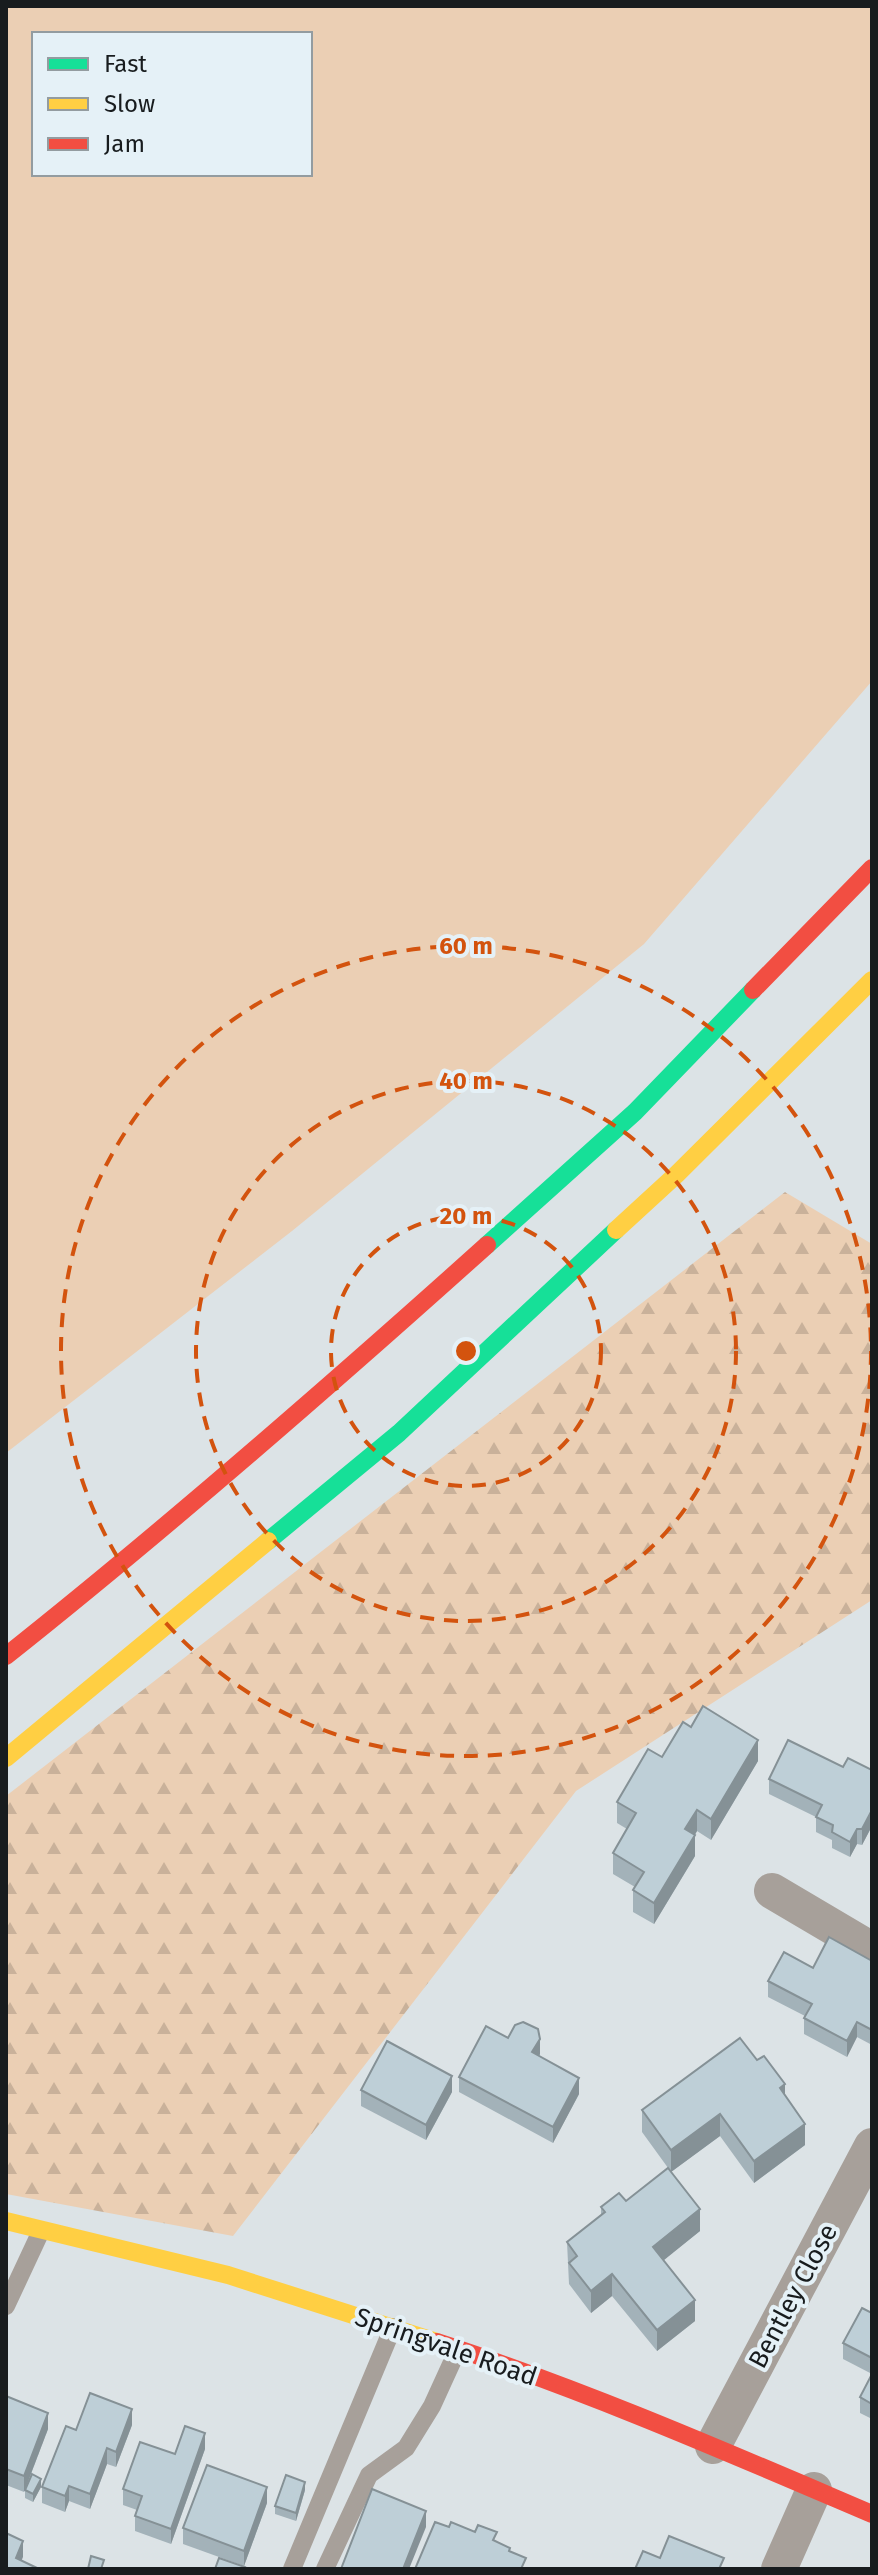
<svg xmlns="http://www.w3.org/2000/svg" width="878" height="2575" viewBox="0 0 878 2575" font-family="'Fira Sans',sans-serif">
<defs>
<pattern id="forest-firs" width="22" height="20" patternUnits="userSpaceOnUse" patternTransform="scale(2)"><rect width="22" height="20" fill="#ebcfb4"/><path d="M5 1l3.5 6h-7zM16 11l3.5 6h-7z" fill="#c9b19a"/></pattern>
</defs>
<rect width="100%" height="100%" fill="#dce3e6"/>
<!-- grass -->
<path fill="#ebcfb4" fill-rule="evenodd" d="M 6,6 L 872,6 L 872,681 L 644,944 L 292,1231 L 6,1453 ZM 34,34 L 310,34 L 310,174 L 34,174 Z"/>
<!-- forest -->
<polygon fill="url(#forest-firs)" points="785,1192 872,1244 872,1600 576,1791 233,2236 6,2194 6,1796"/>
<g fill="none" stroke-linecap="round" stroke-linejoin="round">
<!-- lane -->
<g stroke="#a7a09a" stroke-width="18">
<polyline points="6,2306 41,2231"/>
<polyline points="292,2569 393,2327"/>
<polyline points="325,2569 369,2475 406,2448 432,2406 458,2349"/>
</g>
<!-- street -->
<g stroke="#a7a09a" stroke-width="36">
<polyline points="772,1891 872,1950"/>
<polyline points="713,2446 872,2146"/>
<polyline points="779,2569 814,2490"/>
</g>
<!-- fast -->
<g stroke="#16e098" stroke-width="18">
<polyline points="487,1245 635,1112 753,990"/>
<polyline points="268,1541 399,1433 616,1230"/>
</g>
<!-- slow -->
<g stroke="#ffcf43" stroke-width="18">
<polyline points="616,1230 677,1174 872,980"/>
<polyline points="6,1758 268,1541"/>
<polyline points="6,2221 228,2275 437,2342"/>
</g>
<!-- jam -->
<g stroke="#f24e42" stroke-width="18">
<polyline points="753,990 872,868"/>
<path d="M 6,1656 C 171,1525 330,1386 487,1245"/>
<path d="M 437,2342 C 585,2390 729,2453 872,2514"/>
</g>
</g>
<!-- wall -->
<g fill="#a3b2b9">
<polygon points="691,1727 758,1761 711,1840 697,1831 695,1835 695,1856 654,1924 633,1912 633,1890 635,1887 613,1874 613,1853 627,1829 617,1823 617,1802"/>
<polygon points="843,1767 872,1770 872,1826 862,1845 857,1844 850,1857 832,1848 832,1840 816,1832 816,1817 769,1794 769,1779"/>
<polygon points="872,1961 872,2045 857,2037 847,2057 804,2034 804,2018 805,2016 768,1997 768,1981 813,1968"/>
<polygon points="508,2038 540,2054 539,2056 579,2094 553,2143 459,2092 459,2077"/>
<polygon points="757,2060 785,2095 805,2145 754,2183 720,2136 671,2172 642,2132 642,2110"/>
<polygon points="361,2090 452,2092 426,2140 361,2106"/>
<polygon points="601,2207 700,2231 663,2260 695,2321 657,2351 612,2296 591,2313 569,2284 567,2242 601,2215"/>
<polygon points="872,2313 872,2374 843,2359 843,2343"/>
<polygon points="872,2374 872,2419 860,2413 860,2397"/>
<polygon points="6,2396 48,2429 24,2492 6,2485"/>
<polygon points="132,2425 116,2467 107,2464 90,2509 69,2501 65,2512 42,2503 42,2487 76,2430"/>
<polygon points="205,2449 171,2544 135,2531 135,2516 137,2510 123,2505 123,2489 175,2454"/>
<polygon points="41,2487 33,2502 25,2498 25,2490"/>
<polygon points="305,2490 296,2521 275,2514 275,2506"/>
<polygon points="267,2503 244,2566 183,2544 183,2528"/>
</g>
<!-- shaded-wall -->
<g fill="#859196">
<polygon points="758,1740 758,1761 711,1840 711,1819"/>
<polygon points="697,1810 697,1831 685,1851 685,1829"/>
<polygon points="872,1810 872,1826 862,1845 862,1829"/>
<polygon points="857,1829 857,1844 850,1857 850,1842"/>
<polygon points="695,1835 695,1856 654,1924 654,1903"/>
<polygon points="857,2022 857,2037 847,2057 847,2041"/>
<polygon points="540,2039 540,2054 532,2068 532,2052"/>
<polygon points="452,2076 452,2092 426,2140 426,2125"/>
<polygon points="579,2078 579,2094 553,2143 553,2127"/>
<polygon points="785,2084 785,2105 780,2088"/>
<polygon points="720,2114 720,2136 671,2172 671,2150"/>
<polygon points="805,2124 805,2145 754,2183 754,2161"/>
<polygon points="700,2209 700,2231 653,2269 653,2247"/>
<polygon points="612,2274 612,2296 591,2313 591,2291"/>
<polygon points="695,2300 695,2321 657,2351 657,2330"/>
<polygon points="132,2409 132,2425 116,2467 116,2452"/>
<polygon points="48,2413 48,2429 24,2492 24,2476"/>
<polygon points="205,2433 205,2449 171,2544 171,2529"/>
<polygon points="107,2448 107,2464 90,2509 90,2494"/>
<polygon points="41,2479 41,2487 33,2502 33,2494"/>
<polygon points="305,2482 305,2490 296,2521 296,2513"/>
<polygon points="69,2486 69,2501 65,2512 65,2496"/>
<polygon points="267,2487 267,2503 244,2566 244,2551"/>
<polygon points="426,2511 426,2527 409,2569 403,2569"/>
<polygon points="23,2541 23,2557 18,2569 16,2558"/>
</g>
<!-- building -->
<g fill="#becfd7" stroke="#859196" stroke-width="2">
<polygon points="703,1706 758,1740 711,1819 697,1810 685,1829 695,1835 654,1903 633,1890 644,1872 613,1853 636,1813 617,1802 648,1749 662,1757 683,1722 691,1727"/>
<polygon points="788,1740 843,1767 848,1758 872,1770 872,1810 862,1829 857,1829 850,1842 832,1832 833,1825 816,1817 822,1805 769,1779"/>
<polygon points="829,1937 872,1961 872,2030 857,2022 847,2041 804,2018 812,2004 768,1981 784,1952 813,1968"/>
<polygon points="523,2022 538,2029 540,2039 532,2052 579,2078 553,2127 459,2077 486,2026 508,2038 515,2025"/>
<polygon points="740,2038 757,2060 764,2056 785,2084 780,2088 805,2124 754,2161 720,2114 671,2150 642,2110"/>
<polygon points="387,2041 452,2076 426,2125 361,2090"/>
<polygon points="668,2168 700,2209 653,2247 695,2300 657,2330 612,2274 591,2291 569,2263 577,2256 567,2242 605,2212 601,2207 619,2193 626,2201"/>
<polygon points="862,2308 872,2313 872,2358 843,2343"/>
<polygon points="872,2374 872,2404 860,2397"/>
<polygon points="90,2393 132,2409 116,2452 107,2448 90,2494 69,2486 65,2496 42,2487 66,2426 76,2430"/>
<polygon points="6,2396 48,2413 24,2476 6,2469"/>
<polygon points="185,2426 205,2433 171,2529 135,2516 142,2496 123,2489 140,2442 175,2454"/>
<polygon points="207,2465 267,2487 244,2551 183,2528"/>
<polygon points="32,2474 41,2479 33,2494 25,2490"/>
<polygon points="286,2475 305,2482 296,2513 275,2506"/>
<polygon points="372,2489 426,2511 403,2569 341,2569"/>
<polygon points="435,2522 449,2527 451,2522 475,2532 478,2525 497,2532 493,2540 510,2548 509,2551 526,2558 521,2569 415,2569"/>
<polygon points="6,2533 23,2541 16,2558 37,2568 37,2569 6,2569"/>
<polygon points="669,2536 724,2558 719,2569 635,2569 643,2551 660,2558"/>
<polygon points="91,2556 104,2560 101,2569 88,2569"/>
<polygon points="219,2558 245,2567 244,2569 215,2569"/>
</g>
<!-- distance rings -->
<g fill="none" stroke="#d3530e" stroke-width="4" stroke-dasharray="14 10">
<circle cx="466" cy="1351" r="135"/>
<circle cx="466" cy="1351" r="270"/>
<circle cx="466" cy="1351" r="405"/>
</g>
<g text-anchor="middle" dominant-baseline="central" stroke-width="8" stroke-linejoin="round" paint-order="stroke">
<!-- street labels -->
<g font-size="26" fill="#181c1e" stroke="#e5f1f7">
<text transform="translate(793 2296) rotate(-62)">Bentley Close</text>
<text transform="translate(446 2347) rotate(19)">Springvale Road</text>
</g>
</g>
<circle cx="466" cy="1351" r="12" fill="#d3530e" stroke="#e5f1f7" stroke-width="4"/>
<g font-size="24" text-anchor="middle" font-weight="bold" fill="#d3530e" stroke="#e5f1f7" stroke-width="8" stroke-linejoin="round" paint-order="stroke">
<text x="466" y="954">60 m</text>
<text x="466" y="1089">40 m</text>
<text x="466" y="1224">20 m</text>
</g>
<!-- border -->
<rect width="878" height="2575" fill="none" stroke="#181c1e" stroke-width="16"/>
<!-- legend -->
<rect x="32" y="32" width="280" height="144" fill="#e5f1f7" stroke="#939ca0" stroke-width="2"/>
<rect x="48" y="58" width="40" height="12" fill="#16e098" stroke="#939ca0" stroke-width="2"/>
<text x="104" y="72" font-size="24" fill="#181c1e">Fast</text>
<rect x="48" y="98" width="40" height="12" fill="#ffcf43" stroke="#939ca0" stroke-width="2"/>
<text x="104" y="112" font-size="24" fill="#181c1e">Slow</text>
<rect x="48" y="138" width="40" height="12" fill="#f24e42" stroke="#939ca0" stroke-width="2"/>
<text x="104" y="152" font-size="24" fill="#181c1e">Jam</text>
</svg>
